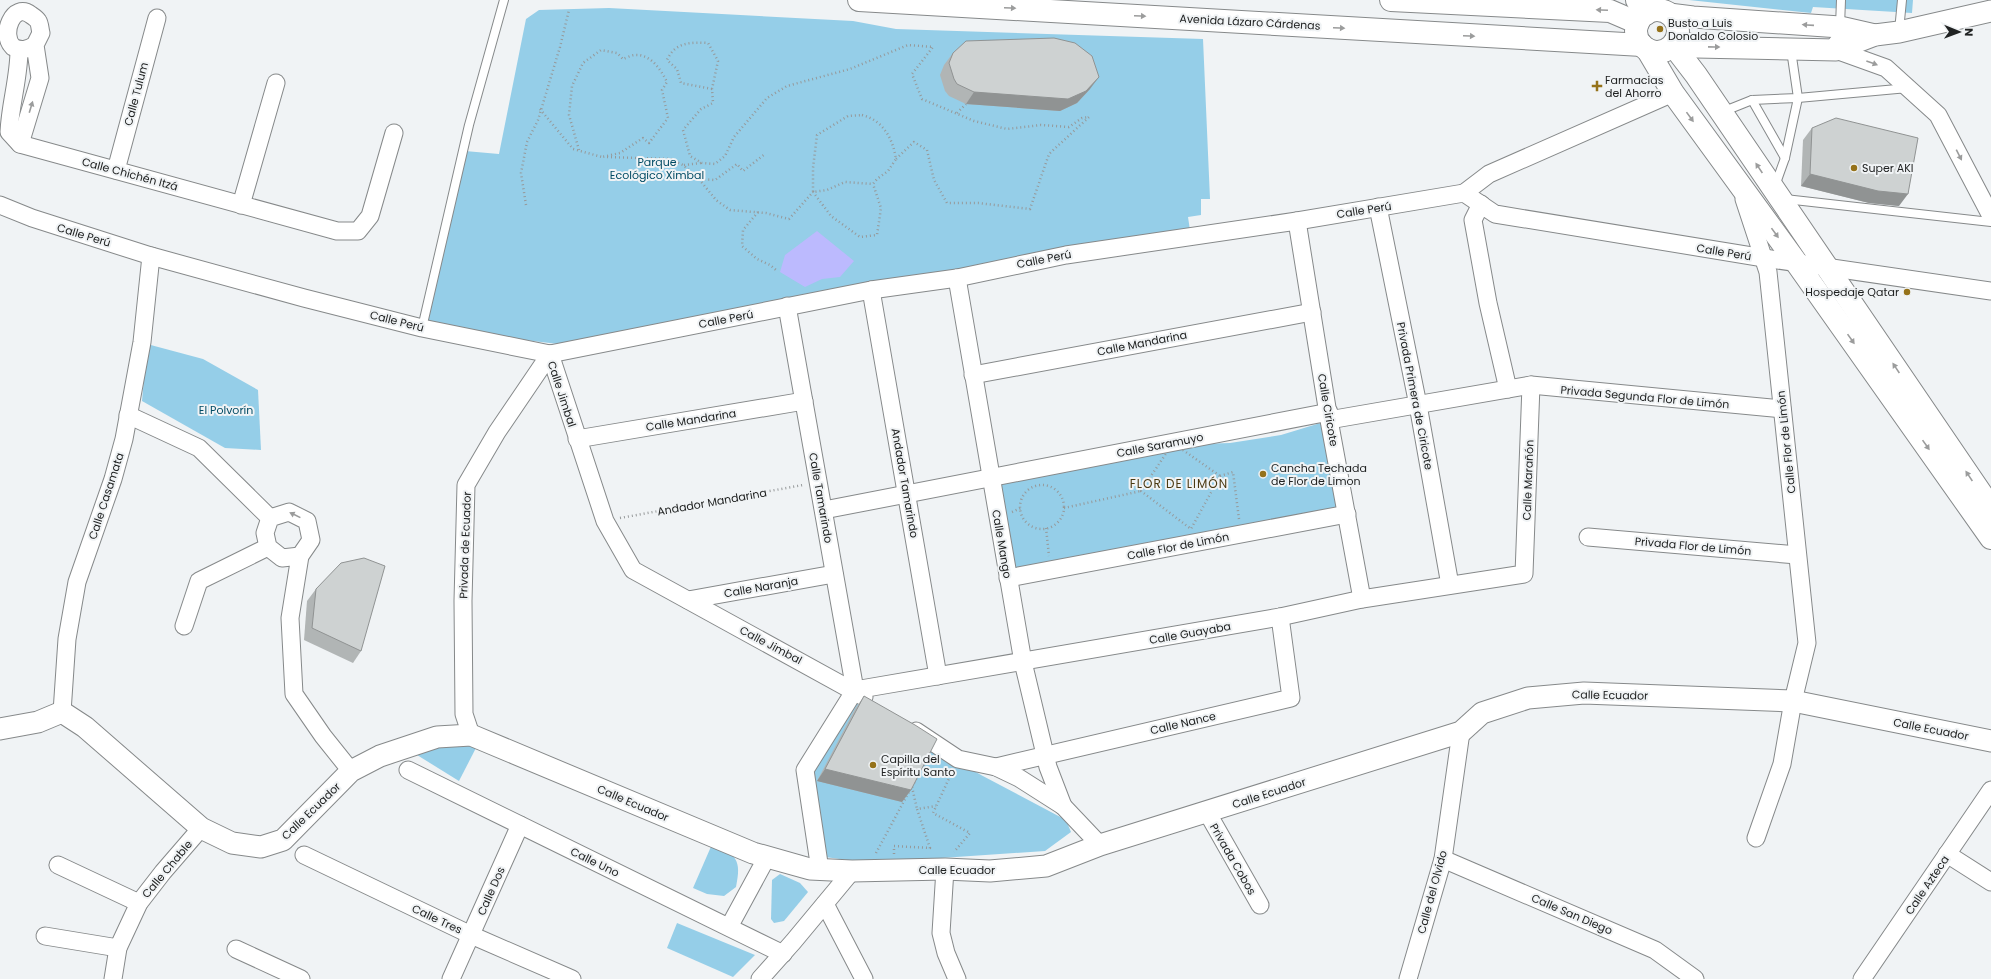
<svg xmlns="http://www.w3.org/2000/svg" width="1991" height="979" viewBox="0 0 1991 979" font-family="Poppins,sans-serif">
<rect width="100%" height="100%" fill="#f0f3f5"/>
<!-- green -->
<g fill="#95cee8">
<polygon points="1689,0 1913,0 1912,13 1813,7 1811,13"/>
<polygon points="609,8 853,21 896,29 1203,39 1210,199 1201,199 1201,215 1188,217 1191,237 558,344 422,328 465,151 499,154 526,19 539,10"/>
<polygon points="147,344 203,359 258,390 261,450 225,448 142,401"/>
<polygon points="1327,421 1344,511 1009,576 994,481 1168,445 1230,443 1281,435"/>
<polygon points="856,695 934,747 981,775 1066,820 1071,832 1045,851 869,863 825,857 814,771"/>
<polygon points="440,740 478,744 459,781 409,750"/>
<path d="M 713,842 C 736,856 742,859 736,887 L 724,896 L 707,894 L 693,888 Z"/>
<polygon points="780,874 800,883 808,892 784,921 774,923 771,919 772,880"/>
<polygon points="677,923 755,955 733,977 667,948"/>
</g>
<!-- water -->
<polygon fill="#bcbafe" points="817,231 854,261 840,277 822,279 805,287 780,272 785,255"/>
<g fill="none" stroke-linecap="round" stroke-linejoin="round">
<!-- service casing -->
<g stroke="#86898a" stroke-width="10">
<g id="service">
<polyline points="1840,26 1841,0"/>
<polyline points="1899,31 1902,0"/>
<polyline points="1752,100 1785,158"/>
<polyline points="1722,112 1752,100 1798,98 1908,88"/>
<polyline points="1775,186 1785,158 1798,98 1791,50"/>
<polyline points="1785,199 1991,222"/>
<polyline points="422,328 469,125 504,0"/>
</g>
</g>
<!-- minor casing -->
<g stroke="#86898a" stroke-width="19">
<g id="minor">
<polyline points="1837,43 1836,50 1886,68 1938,115 1991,216"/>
<path d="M 19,50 C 19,78 10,105 9,132 L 20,144 L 337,231 L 358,231 L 370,216 L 394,133"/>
<path d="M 20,144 L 40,78 L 35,45 L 41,33 C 40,30 40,24 38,21 C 37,19 34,17 31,15 C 13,1 0,35 13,47 C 21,51 27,50 35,45"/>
<polyline points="116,170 157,18"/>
<polyline points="1464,193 1489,174 1673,93"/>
<polyline points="1744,199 1768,272 1807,643 1793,701 1782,764 1756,838"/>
<polyline points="1481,204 1473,220 1488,303 1508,389"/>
<polyline points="0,205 32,218 151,256 304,298 422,328 550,354 871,290 957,278 1066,255 1297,221 1464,193 1495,214 1764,258 1991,291"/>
<polyline points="241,205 276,83"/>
<polyline points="1378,207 1418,405 1450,585"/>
<polyline points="1297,221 1329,420 1362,599"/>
<polyline points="957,278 1023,662 1048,767 1063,806"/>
<polyline points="871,290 938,676"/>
<polyline points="787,306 855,690"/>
<polyline points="550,354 605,521 633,570 864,697"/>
<polyline points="973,375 1312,312"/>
<polyline points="128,415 199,448 270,518"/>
<polyline points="1329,420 1531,385 1782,409"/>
<polyline points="577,439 804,401"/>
<polyline points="824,510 1329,412"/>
<polyline points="1588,537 1797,555"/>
<polyline points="300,556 282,558 268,547 265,533 270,518 289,512 307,521 311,540 300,556 290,618 294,694 323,736 351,771"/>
<polyline points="1008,578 1347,514"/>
<polyline points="688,600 834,574"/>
<polyline points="184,626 199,581 268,547"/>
<polyline points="855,690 1280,617 1362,599 1524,574 1531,385"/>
<polyline points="62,712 67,639 77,582 113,479 124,439 142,342 151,256"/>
<polyline points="916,731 958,759 996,767 1019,778 1063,806 1100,845"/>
<polyline points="471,735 464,714 463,601 466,485 497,432 550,354"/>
<polyline points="996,767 1291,698 1280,617"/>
<polyline points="408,770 783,954"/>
<polyline points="1207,812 1260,905"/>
<polyline points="1947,854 1991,882"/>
<polyline points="304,855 471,935 572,979"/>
<polyline points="1443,859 1655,950 1695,979"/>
<polyline points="58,865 139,903"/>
<polyline points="945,869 941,933 946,953 957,979"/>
<polyline points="820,870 805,770 855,690"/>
<polyline points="825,904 864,979"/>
<polyline points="729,927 767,857"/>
<polyline points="45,936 118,948"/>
<polyline points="236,949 301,979"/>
<polyline points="113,979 118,948 139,903 163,872 201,828"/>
<polyline points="451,979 520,825"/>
<polyline points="760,979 793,942 852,871"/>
<polyline points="1408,979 1443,859 1461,732"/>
<polyline points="1862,979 1991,790"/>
</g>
</g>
<!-- tertiary casing -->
<g stroke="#86898a" stroke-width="23">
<g id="tertiary">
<polyline points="1669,14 1693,17 1840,27 1875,35"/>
<polyline points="1676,39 1696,47 1836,50 1875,35 1899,32 1991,11"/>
<polyline points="0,729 38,722 62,712 85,727 201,828 232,843 261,847 283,840 351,771 380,756 437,737 471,735 753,853 810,869 852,871 945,869 990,871 1046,866 1100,845 1461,732 1482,713 1528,698 1584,693 1793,701 1991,741"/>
</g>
</g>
<!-- secondary casing -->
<g stroke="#86898a" stroke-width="24">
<g id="secondary">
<polyline points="859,0 1642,45"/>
<polyline points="1391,0 1610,11 1638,23"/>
<circle cx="1657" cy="31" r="21"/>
<polyline points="1673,45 1696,75 1991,508"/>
<polyline points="1647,49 1673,93 1796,262 1991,538"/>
</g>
</g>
<!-- primary casing -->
<g stroke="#86898a" stroke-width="24">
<polyline id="primary" points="1637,0 1646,14"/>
</g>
<!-- path -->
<g stroke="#96999a" stroke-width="2.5" stroke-dasharray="1 3" stroke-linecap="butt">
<path d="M 712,89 L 681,83 L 677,69 L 667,60 C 675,42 691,42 708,43 L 718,61 L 712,89 L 713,103 L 701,109 L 683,130 L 690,156 L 702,163 L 715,164 L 725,156 L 734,137 L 767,98 L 787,86 L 850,69 L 908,45 L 933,47 L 912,74 L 922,99 L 974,121 L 1007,129 L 1041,125 L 1069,127 L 1082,118 L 1089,117 L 1049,154 L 1030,209 L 978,203 L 947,203 L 934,180 L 927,150 L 914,142 L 896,159"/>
<polyline points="540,109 573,149 602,157"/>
<polyline points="957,113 966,104"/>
<path d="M 862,115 C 883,120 893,139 896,159 L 888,171 L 877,179 L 873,184 L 845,182 L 827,190 L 813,192 L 813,168 L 817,135 L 848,116 Z"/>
<path d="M 579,150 L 569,115 L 572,86 L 583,63 L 601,50 L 617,53 L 623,59 C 626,58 631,55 635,55 C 651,54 661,70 667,82 L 662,90 L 668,118 L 649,143 L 643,138 L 620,153 L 602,157"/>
<polyline points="607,157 671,159 683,165 699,179 715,180 737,164 743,171 765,154"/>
<polyline points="684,165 701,163"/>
<polyline points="699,179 716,200 730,210 766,213 789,219 813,192 831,216 860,237 877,235 881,208 873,184"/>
<polyline points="526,205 521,173 527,142 538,120 560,47 569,10"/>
<polyline points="758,212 743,230 742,246 757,259 770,265 776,270"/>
<polygon points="1173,443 1220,476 1191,529 1141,491"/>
<polyline points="1220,476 1233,472 1239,519"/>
<circle cx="1042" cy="507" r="22"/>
<polyline points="1064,508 1141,491"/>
<polyline points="1012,512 1021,508"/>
<polyline points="620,518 803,485"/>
<polyline points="1046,528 1049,556"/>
<polyline points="952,772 933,813 970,833 954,852"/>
<polyline points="914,783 928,757"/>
<polyline points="912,787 917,809"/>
<polyline points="876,853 910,790"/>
<polyline points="894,854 894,846 930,848 917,809 936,806"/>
</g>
<!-- service -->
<use href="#service" stroke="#fff" stroke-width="8"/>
<!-- minor -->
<use href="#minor" stroke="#fff" stroke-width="17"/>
<!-- tertiary -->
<use href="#tertiary" stroke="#fff" stroke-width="21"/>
<!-- secondary -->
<use href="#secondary" stroke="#fff" stroke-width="22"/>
<!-- primary -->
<use href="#primary" stroke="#fff" stroke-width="22"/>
</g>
<!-- wall -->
<g fill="#b1b5b5">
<polygon points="953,53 1090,89 1077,103 1060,111 966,104 949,96 945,91 940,75 944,65"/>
<polygon points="1812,128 1899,206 1869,203 1801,186 1803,140"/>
<polygon points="316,589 361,651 353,663 304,640 307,601"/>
<polygon points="864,696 911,790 902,802 817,781 855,709"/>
</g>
<!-- shaded-wall -->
<g fill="#909393">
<polygon points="1099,77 1090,89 1077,103 1060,111 966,104 974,92"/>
<polygon points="1810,174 1908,194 1899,206 1869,203 1801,186"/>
<polygon points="825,769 911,790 902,802 817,781"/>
</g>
<!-- building -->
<g fill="#ced2d2" stroke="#909393">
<polygon points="1054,38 1075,43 1092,56 1099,77 1086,91 1068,99 974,92 957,84 954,79 949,63 953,53 966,41"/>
<polygon points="1836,118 1918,138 1908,194 1878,191 1810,174 1812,128"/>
<polygon points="364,558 385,566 361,651 312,628 316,589 341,563"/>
<polygon points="864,696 915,725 937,739 911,790 825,769"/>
</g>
<!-- one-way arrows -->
<defs><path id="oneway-solid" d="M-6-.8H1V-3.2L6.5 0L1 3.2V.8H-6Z"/></defs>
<g fill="#9b9c9c">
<use href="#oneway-solid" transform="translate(1010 8) rotate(3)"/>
<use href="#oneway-solid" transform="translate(1602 10) rotate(-177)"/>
<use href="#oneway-solid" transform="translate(1140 16) rotate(3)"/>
<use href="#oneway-solid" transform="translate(1808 25) rotate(-176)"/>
<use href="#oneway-solid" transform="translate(1339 28) rotate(3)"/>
<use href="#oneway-solid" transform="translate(1469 36) rotate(3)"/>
<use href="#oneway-solid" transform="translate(1714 47) rotate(1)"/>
<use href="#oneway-solid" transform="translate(1872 63) rotate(20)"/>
<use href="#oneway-solid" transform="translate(31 107) rotate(-73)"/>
<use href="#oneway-solid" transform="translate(1690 117) rotate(54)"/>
<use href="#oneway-solid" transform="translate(1959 155) rotate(63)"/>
<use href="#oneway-solid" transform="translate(1759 168) rotate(-124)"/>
<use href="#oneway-solid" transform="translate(1775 233) rotate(54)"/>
<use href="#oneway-solid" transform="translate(1851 339) rotate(55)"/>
<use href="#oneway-solid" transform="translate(1896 368) rotate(-124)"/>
<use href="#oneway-solid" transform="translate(1926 445) rotate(55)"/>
<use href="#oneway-solid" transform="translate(1969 476) rotate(-124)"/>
<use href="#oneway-solid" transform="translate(295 515) rotate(-154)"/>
</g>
<!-- markers -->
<g fill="#95721a" stroke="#f0f3f5" stroke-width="1.5">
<circle cx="1660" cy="29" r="4"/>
<path d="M1595 80h4v4h4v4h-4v4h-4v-4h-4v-4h4z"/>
<circle cx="1854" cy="168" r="4"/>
<circle cx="1907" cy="292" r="4"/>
<circle cx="1263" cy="474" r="4"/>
<circle cx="873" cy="765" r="4"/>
</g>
<g text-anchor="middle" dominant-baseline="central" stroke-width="4" stroke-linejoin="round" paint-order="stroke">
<!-- street labels -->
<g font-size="11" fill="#202222" stroke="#f0f3f5">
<text transform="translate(1250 22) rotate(3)">Avenida Lázaro Cárdenas</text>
<text transform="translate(136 94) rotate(-75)">Calle Tulum</text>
<text transform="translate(130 174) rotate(15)">Calle Chichén Itzá</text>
<text transform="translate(1364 210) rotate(-9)">Calle Perú</text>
<text transform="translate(84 235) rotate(17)">Calle Perú</text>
<text transform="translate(1724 252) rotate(9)">Calle Perú</text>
<text transform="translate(1044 259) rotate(-11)">Calle Perú</text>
<text transform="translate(726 319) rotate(-11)">Calle Perú</text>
<text transform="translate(397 321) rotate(14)">Calle Perú</text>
<text transform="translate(1142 343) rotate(-11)">Calle Mandarina</text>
<text transform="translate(562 394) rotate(72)">Calle Jimbal</text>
<text transform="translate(1415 396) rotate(79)">Privada Primera de Ciricote</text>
<text transform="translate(1645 397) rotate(5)">Privada Segunda Flor de Limón</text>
<text transform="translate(1328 410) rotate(80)">Calle Ciricote</text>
<text transform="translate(691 420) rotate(-9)">Calle Mandarina</text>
<text transform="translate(1786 442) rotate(-96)">Calle Flor de Limón</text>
<text transform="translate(1160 445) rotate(-11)">Calle Saramuyo</text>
<text transform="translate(1528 480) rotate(-88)">Calle Marañón</text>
<text transform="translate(905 483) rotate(80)">Andador Tamarindo</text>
<text transform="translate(106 496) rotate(-72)">Calle Casamata</text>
<text transform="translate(821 498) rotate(80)">Calle Tamarindo</text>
<text transform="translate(712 502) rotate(-10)">Andador Mandarina</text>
<text transform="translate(1002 544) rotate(80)">Calle Mango</text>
<text transform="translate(465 545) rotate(-88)">Privada de Ecuador</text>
<text transform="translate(1178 546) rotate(-11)">Calle Flor de Limón</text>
<text transform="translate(1693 546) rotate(5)">Privada Flor de Limón</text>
<text transform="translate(761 587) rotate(-10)">Calle Naranja</text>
<text transform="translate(1190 633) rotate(-10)">Calle Guayaba</text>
<text transform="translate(771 645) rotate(28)">Calle Jimbal</text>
<text transform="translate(1610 695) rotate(1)">Calle Ecuador</text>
<text transform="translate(1183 723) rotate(-13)">Calle Nance</text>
<text transform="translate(1931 729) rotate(11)">Calle Ecuador</text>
<text transform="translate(1269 793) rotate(-18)">Calle Ecuador</text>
<text transform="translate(633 803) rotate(23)">Calle Ecuador</text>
<text transform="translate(311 811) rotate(-44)">Calle Ecuador</text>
<text transform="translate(1233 859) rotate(60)">Privada Cobos</text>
<text transform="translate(595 862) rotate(26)">Calle Uno</text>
<text transform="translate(167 869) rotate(-50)">Calle Chable</text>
<text x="957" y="870">Calle Ecuador</text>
<text transform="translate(1927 885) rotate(-56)">Calle Azteca</text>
<text transform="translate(491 891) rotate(-66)">Calle Dos</text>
<text transform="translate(1432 892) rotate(-75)">Calle del Olvido</text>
<text transform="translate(1572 914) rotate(23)">Calle San Diego</text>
<text transform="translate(437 919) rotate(25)">Calle Tres</text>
</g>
<!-- poi labels -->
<g font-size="11" fill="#202222" stroke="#f0f3f5" text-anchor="start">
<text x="1668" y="23">Busto a Luis<tspan x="1668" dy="13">Donaldo Colosio</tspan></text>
<text x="1605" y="80">Farmacias<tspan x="1605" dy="13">del Ahorro</tspan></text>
<text x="1862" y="168">Super AKI</text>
<text x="1899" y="292" text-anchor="end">Hospedaje Qatar</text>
<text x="1271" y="468">Cancha Techada<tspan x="1271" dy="13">de Flor de Limon</tspan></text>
<text x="881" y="759">Capilla del<tspan x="881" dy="13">Espíritu Santo</tspan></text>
</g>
<!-- park labels -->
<g font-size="11" fill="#004b64" stroke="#f0f3f5">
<text x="657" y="162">Parque<tspan x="657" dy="13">Ecológico Ximbal</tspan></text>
<text x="226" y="410">El Polvorín</text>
</g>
<!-- neighbourhood labels -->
<g font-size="12" letter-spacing="1" fill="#4b3a13" stroke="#f0f3f5">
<text x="1179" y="483">FLOR DE LIMÓN</text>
</g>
</g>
<!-- north arrow -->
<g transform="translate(1959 32) rotate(91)" stroke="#f0f3f5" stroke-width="3" paint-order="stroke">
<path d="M0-3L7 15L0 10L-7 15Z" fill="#202222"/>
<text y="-6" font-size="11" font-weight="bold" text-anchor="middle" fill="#202222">N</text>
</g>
</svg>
